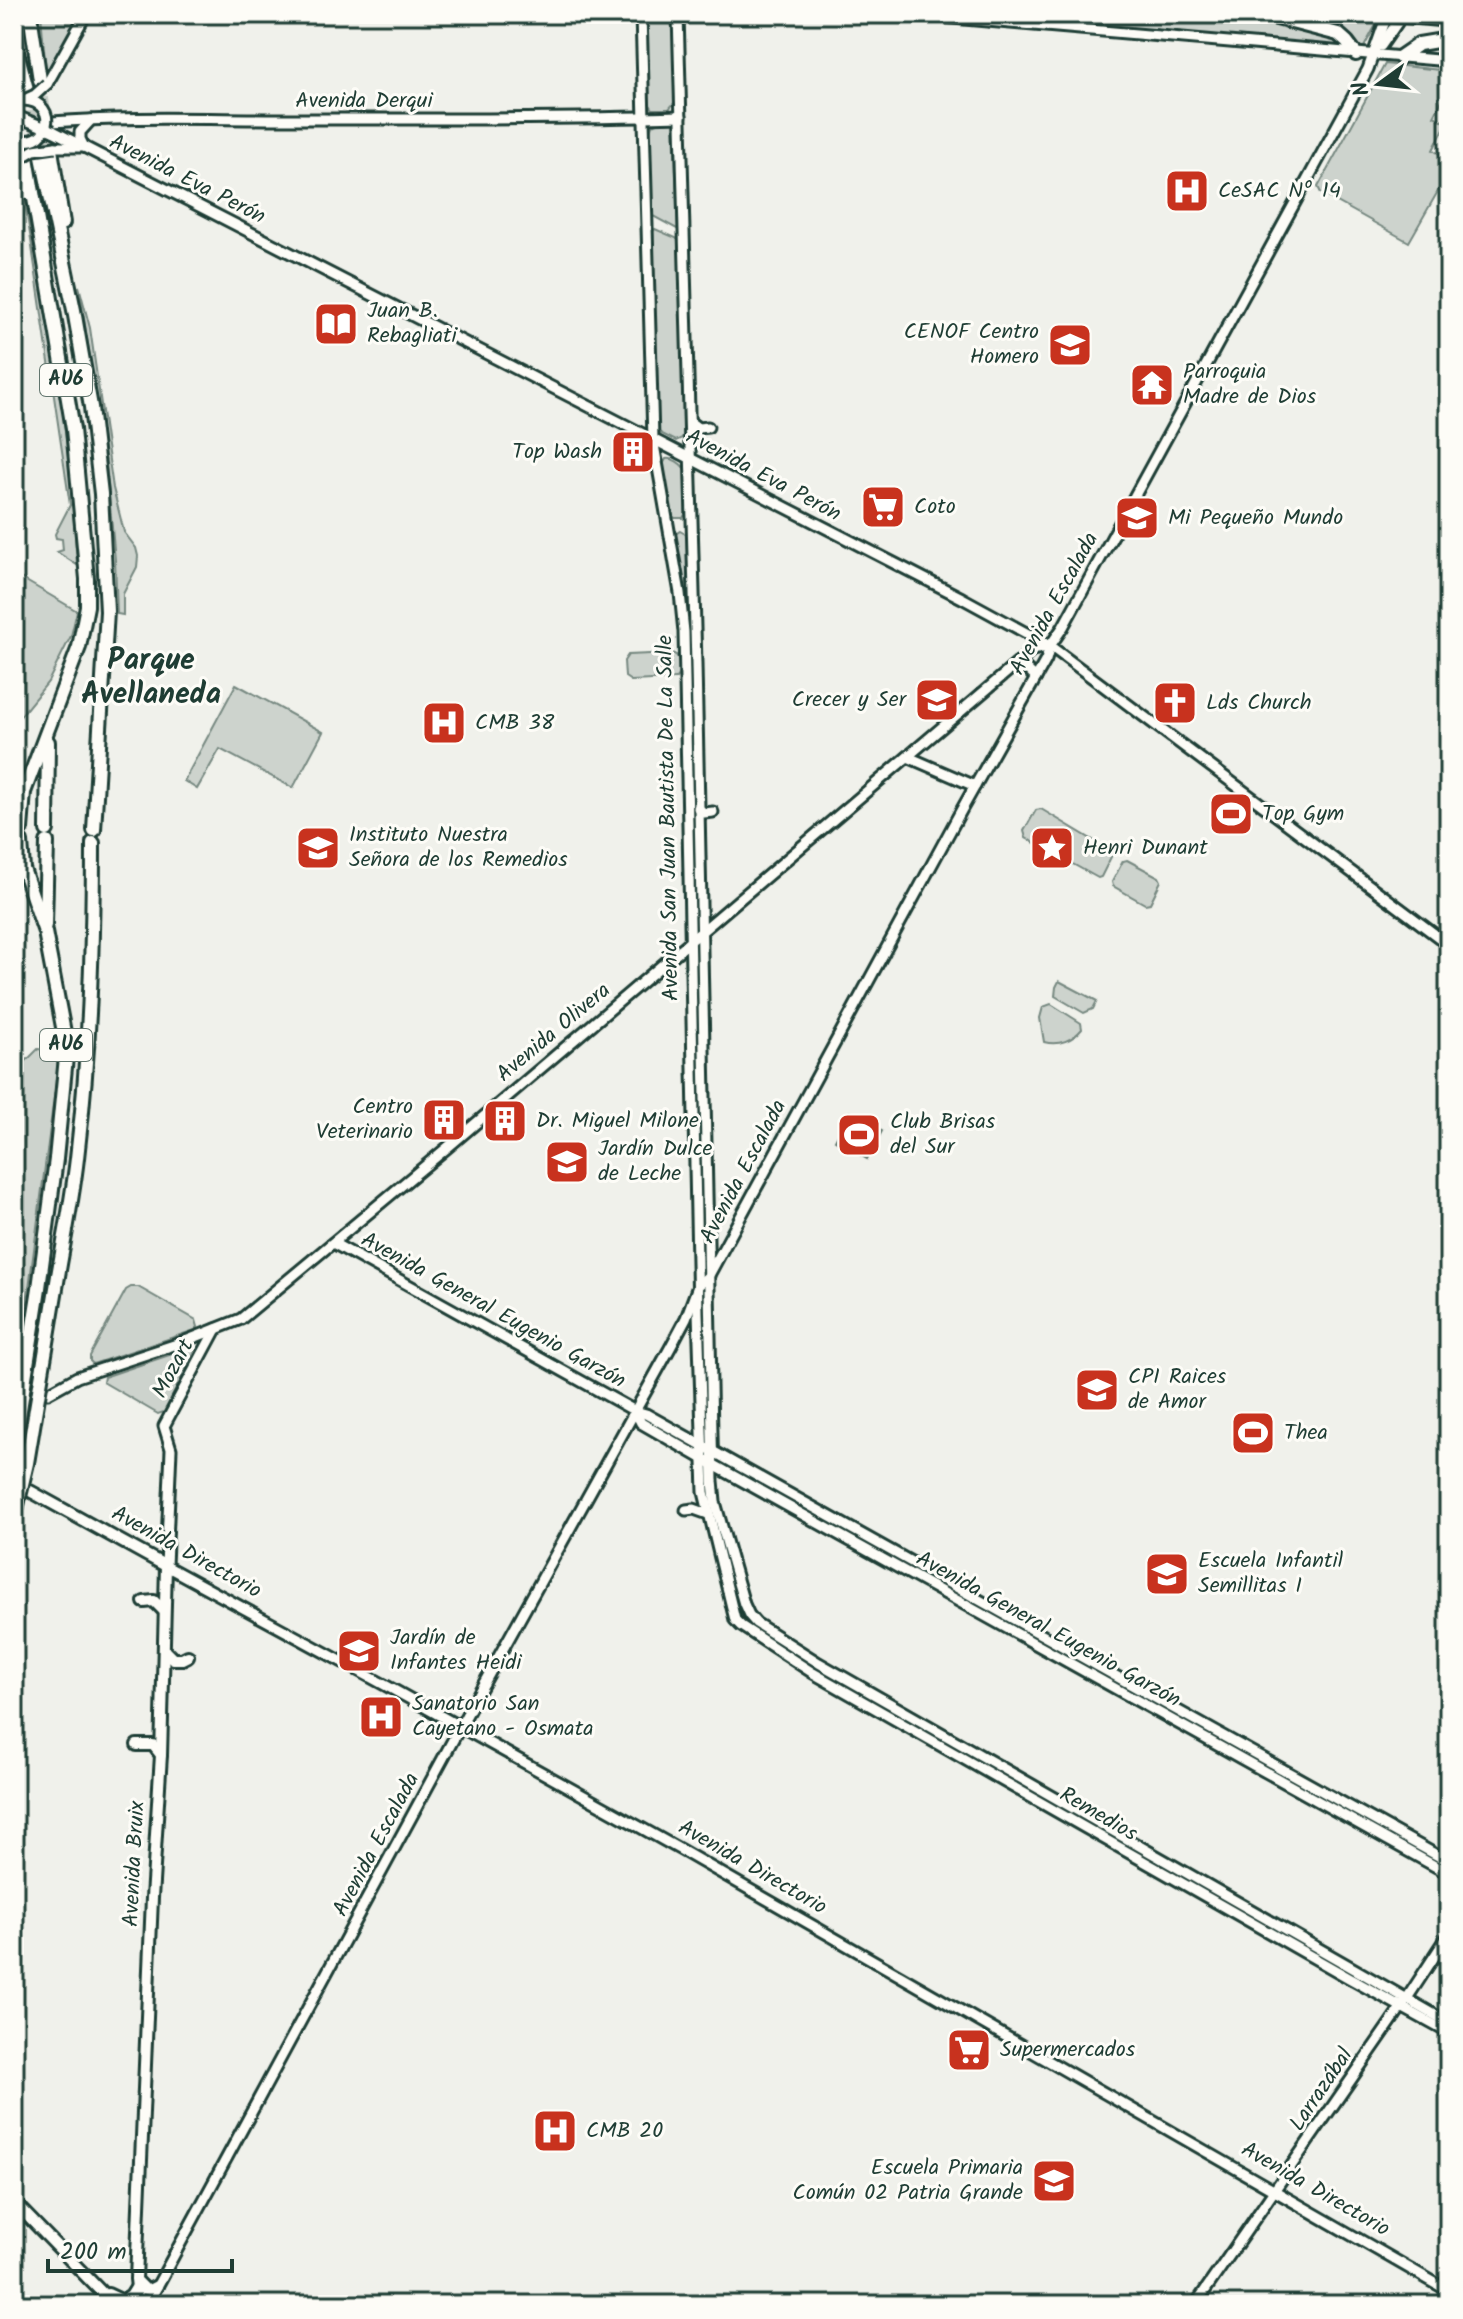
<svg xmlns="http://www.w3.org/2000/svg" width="1463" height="2319" viewBox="0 0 1463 2319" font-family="Kalam,sans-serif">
<rect width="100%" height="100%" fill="#f0f1eb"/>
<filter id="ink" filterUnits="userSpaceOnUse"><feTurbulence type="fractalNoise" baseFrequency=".0125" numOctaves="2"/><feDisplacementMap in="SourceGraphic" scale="16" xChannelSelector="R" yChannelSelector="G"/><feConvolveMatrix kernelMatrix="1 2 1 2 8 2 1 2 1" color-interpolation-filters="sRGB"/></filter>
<g filter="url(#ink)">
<!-- green -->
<g fill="#cdd3cd" stroke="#768880" stroke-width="2">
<polygon points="41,14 81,14 46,73"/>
<polygon points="645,14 673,14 675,102 669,109 653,109 648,102"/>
<polygon points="956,14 1247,14 1337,37 1344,45 1342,48"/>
<polygon points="1270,14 1321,14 1378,21 1363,49 1360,50 1347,38"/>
<polygon points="1385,64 1449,71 1449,86 1434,116 1447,123 1433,150 1449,160 1449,172 1409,242 1321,193 1318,187"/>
<polygon points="674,122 678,229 677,229 651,215 649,134 652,125 658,123"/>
<path d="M 17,169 C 50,298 69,432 77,565 L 57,552 L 63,550 L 62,539 L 56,538 L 55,534 L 70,505 L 31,240 L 25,204 L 15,174 Z"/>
<polygon points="655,229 676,238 679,241 684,433 682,438 676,441 660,433 657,428 651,234"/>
<polygon points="79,286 90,328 113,488 124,532 136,548 138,556 137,567 123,594 123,615 117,614 115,560 106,462"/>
<path d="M 666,459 C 673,458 681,463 685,469 L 686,513 L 683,518 L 675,518 L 670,514 L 662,466 Z"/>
<polygon points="680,531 687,535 689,656 687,610 674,535"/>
<polygon points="14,574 77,611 71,636 48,682 14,724"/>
<path d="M 672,653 L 676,655 C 681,661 681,674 675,679 L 631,681 L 625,677 L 624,661 L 628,655 Z"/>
<polygon points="236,684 323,732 293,788 220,749 197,789 184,781"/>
<polygon points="1041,809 1111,851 1112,855 1101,877 1098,878 1026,838 1024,831 1036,810"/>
<polygon points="1127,860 1159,877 1161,881 1150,903 1145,904 1113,886 1112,882 1123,861"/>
<polygon points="1059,981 1097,1001 1093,1009 1084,1013 1055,996 1056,987"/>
<path d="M 1051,1004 L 1081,1023 L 1082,1029 C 1073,1040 1059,1046 1044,1042 L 1040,1018 L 1043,1007 Z"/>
<polygon points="38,1049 58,1052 57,1075 27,1303 21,1315 14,1310 14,1057 25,1062"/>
<polygon points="131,1287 138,1287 196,1320 198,1327 195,1330 93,1364 90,1361 90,1356 126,1290"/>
<polygon points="193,1347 196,1350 164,1412 158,1414 103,1382 104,1377"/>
</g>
<!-- water -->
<polygon fill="#9faca4" stroke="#6c8077" stroke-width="2" points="850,1112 882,1131 867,1159 835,1140"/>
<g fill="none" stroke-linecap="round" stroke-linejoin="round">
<!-- highway-tunnel -->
<g stroke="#c6cdc6" stroke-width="12" stroke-dasharray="12 6" stroke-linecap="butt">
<polyline points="40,80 51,150"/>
<polyline points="28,93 41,152"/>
<polyline points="14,106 27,157"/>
<polyline points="14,148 19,164"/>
</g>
<!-- secondary casing -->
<g stroke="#1f3d34" stroke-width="15">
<g id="secondary">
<polyline points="641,14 653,439 680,593 684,632 698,1312 704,1492 735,1620 741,1626 813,1673 1349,1978 1449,2033"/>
<polyline points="678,14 696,664 713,1481 715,1502 744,1604 749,1615 756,1623 819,1663 1449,2023"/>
<polyline points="906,14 1449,61"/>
<polyline points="1381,46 1397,23"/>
<polyline points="47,84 86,14"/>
<path d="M 52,122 C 128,116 207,119 284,119 C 416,119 548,120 681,116"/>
<polyline points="53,131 962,598 1050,646 1449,945"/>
<polyline points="55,147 81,147"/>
<polyline points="84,147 80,139 80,132 91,120"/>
<polyline points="690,422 698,428 708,427"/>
<polyline points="1019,662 1036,678"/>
<polyline points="908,757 975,786"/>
<polyline points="698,808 704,813 713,812"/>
<polyline points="333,1243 635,1411 646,1414 1449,1862"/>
<polyline points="216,1329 164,1426 171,1449 166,1566 394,1690 681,1850 1449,2291"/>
<polyline points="48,1393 77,1377 183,1342 241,1319 448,1147 1026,656 1033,650 1050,646"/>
<polyline points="635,1411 641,1423 712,1464 1449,1874"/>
<polyline points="686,1510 694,1509 708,1514"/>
<polyline points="147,2305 473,1703 670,1348 686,1318 698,1286 709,1275 962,809 1046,660 1050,646 1063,627 1368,69 1385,21"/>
<polyline points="1195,2305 1402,2006 1449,1934"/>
</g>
</g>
<!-- primary casing -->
<g stroke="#1f3d34" stroke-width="16">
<g id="primary">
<polyline points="30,1491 166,1566 161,1755 152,1898 136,2279 139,2305"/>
<polyline points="144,1602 154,1601 164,1611"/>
<polyline points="165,1651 173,1659 182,1659 188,1656"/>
<polyline points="137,1745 153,1745 161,1755"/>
<polyline points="14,2202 114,2305"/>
<polyline points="137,2281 145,2289 149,2290 157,2286"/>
<polyline points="108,2294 123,2301 131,2296 136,2288"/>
</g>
</g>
<!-- highway casing -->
<g stroke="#1f3d34" stroke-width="18">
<g id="highway">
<polyline points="30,14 40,80"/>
<polyline points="1261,14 1338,34 1347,42 1356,54"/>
<polyline points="1418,17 1449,20"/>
<polyline points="14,41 28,93"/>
<polyline points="1400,57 1419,44 1449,39"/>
<polyline points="51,150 63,223"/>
<polyline points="41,152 74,310 91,407 101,494 107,611 94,830"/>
<polyline points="19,164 27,192"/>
<polyline points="21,829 24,792 79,647 87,606 87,579 73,429 27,157"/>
<polyline points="47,830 48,742"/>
<polyline points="21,842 23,869 45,932 66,1043 66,1057 56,1159"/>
<polyline points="45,925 47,842"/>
<path d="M 58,1276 C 65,1234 74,1191 78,1149 C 90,1047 93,945 93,843"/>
</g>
</g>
<!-- secondary -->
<use href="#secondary" stroke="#fdfcf7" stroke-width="9"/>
<!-- primary -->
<use href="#primary" stroke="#fdfcf7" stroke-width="10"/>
<!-- highway -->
<use href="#highway" stroke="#fdfcf7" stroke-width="12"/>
<!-- secondary-bridge casing -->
<g stroke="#1f3d34" stroke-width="15" stroke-linecap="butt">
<g id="secondary-bridge">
<polyline points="24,100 35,95 47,84"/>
<polyline points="14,115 53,131"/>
<path d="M 14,137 C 48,154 62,102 24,100"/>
<polyline points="14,162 34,150 55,147"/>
</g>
</g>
<!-- highway-bridge casing -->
<g stroke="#1f3d34" stroke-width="18" stroke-linecap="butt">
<g id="highway-bridge">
<polyline points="1379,14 1418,17"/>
<polyline points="14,1448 39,1288 56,1159"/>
<polyline points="14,1518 27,1463 58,1276"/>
</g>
</g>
<!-- secondary-bridge -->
<use href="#secondary-bridge" stroke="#fdfcf7" stroke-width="9"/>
<!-- highway-bridge -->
<use href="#highway-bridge" stroke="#fdfcf7" stroke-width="12"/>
</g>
</g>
<!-- icons -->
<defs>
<g id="hospital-square" transform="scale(2.3)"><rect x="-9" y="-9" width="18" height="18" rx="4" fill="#c8321e" stroke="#fdfcf7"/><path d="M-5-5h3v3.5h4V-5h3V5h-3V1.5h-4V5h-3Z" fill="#fff"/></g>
<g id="library-square" transform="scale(2.3)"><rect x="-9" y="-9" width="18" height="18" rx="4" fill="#c8321e" stroke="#fdfcf7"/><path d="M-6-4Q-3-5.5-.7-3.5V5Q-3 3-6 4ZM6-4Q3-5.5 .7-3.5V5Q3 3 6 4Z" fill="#fff"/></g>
<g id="school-square" transform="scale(2.3)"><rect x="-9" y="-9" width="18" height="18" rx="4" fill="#c8321e" stroke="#fdfcf7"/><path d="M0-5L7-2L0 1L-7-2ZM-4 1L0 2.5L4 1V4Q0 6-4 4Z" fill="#fff"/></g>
<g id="temple-square" transform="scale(2.3)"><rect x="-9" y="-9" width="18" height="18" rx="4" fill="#c8321e" stroke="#fdfcf7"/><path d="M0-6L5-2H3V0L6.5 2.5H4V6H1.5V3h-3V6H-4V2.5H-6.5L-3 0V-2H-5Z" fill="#fff"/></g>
<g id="building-square" transform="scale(2.3)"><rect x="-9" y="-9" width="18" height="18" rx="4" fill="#c8321e" stroke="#fdfcf7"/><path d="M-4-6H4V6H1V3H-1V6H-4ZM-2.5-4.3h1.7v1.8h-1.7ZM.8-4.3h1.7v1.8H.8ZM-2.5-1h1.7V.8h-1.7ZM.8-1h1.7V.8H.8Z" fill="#fff"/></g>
<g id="supermarket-square" transform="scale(2.3)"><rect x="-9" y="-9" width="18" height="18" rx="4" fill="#c8321e" stroke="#fdfcf7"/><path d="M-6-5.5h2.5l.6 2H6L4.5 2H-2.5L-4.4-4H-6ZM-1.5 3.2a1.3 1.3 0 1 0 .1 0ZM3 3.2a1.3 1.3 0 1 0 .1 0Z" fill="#fff"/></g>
<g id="church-square" transform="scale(2.3)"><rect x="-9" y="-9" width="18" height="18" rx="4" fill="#c8321e" stroke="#fdfcf7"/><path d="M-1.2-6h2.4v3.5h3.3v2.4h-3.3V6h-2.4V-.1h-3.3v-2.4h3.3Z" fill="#fff"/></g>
<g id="stadium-square" transform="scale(2.3)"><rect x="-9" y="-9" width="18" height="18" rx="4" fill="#c8321e" stroke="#fdfcf7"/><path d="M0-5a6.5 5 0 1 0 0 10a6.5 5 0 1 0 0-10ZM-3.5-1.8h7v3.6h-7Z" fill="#fff"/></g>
<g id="sight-square" transform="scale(2.3)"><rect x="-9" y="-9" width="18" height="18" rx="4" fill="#c8321e" stroke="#fdfcf7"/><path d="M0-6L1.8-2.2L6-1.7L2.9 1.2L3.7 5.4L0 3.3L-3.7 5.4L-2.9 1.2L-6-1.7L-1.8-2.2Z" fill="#fff"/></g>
</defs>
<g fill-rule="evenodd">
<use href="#hospital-square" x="1187" y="191"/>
<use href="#library-square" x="336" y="324"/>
<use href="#school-square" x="1070" y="345"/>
<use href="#temple-square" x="1152" y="385"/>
<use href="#building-square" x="633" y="452"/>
<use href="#supermarket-square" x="883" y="507"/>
<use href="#school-square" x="1137" y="518"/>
<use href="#school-square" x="937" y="700"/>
<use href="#church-square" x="1175" y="703"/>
<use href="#hospital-square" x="444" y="723"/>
<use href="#stadium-square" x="1231" y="814"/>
<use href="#school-square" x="318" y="848"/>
<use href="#sight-square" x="1052" y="848"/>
<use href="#building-square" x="444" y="1120"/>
<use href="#building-square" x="505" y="1121"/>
<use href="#stadium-square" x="859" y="1135"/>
<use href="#school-square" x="567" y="1162"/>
<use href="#school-square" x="1097" y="1390"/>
<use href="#stadium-square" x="1253" y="1433"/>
<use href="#school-square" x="1167" y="1574"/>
<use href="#school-square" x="359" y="1651"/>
<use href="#hospital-square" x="381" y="1717"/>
<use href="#supermarket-square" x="969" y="2050"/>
<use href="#hospital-square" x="555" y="2131"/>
<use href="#school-square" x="1054" y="2181"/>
</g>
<g text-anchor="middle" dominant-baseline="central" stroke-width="6" stroke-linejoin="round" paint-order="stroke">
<!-- shield labels -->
<g fill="#fdfcf7" stroke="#62766e" stroke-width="2">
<rect x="40" y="364" width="52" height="32" rx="6"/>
<rect x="40" y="1029" width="52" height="32" rx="6"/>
</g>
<g font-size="20" font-weight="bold" fill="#1f3d34">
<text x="66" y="380">AU6</text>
<text x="66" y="1045">AU6</text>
</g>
<!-- street labels -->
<g font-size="22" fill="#1f3d34" stroke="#fdfcf7">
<text x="364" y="101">Avenida Derqui</text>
<text transform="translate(187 180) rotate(27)">Avenida Eva Perón</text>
<text transform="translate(763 476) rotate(28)">Avenida Eva Perón</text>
<text transform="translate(1055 604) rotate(-61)">Avenida Escalada</text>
<text transform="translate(669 818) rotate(-91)">Avenida San Juan Bautista De La Salle</text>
<text transform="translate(554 1033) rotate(-40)">Avenida Olivera</text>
<text transform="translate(744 1172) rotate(-62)">Avenida Escalada</text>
<text transform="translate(493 1311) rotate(29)">Avenida General Eugenio Garzón</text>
<text transform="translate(174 1369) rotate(-62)">Mozart</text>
<text transform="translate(186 1553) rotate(29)">Avenida Directorio</text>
<text transform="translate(1048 1630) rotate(29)">Avenida General Eugenio Garzón</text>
<text transform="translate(1098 1815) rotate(30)">Remedios</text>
<text transform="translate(377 1845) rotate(-62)">Avenida Escalada</text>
<text transform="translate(135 1864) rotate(-87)">Avenida Bruix</text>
<text transform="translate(752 1868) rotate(30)">Avenida Directorio</text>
<text transform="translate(1322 2090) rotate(-56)">Larrazábal</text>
<text transform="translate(1315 2190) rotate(30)">Avenida Directorio</text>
</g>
<!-- poi labels -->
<g font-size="22" fill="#1f3d34" stroke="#fdfcf7" text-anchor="start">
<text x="1218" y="191">CeSAC Nº 14</text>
<text x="367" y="311">Juan B.<tspan x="367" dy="25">Rebagliati</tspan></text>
<text x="1039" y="332" text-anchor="end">CENOF Centro<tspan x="1039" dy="25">Homero</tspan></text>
<text x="1183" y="372">Parroquia<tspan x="1183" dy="25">Madre de Dios</tspan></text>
<text x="602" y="452" text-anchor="end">Top Wash</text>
<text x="914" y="507">Coto</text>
<text x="1168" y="518">Mi Pequeño Mundo</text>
<text x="906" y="700" text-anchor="end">Crecer y Ser</text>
<text x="1206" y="703">Lds Church</text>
<text x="475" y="723">CMB 38</text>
<text x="1262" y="814">Top Gym</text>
<text x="349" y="835">Instituto Nuestra<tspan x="349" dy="25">Señora de los Remedios</tspan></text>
<text x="1083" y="848">Henri Dunant</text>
<text x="413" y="1107" text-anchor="end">Centro<tspan x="413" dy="25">Veterinario</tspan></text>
<text x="536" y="1121">Dr. Miguel Milone</text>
<text x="890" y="1122">Club Brisas<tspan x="890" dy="25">del Sur</tspan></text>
<text x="598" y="1149">Jardín Dulce<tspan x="598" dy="25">de Leche</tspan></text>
<text x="1128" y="1377">CPI Raices<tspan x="1128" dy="25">de Amor</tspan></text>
<text x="1284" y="1433">Thea</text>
<text x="1198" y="1561">Escuela Infantil<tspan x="1198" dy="25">Semillitas I</tspan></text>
<text x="390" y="1638">Jardín de<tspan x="390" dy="25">Infantes Heidi</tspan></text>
<text x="412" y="1704">Sanatorio San<tspan x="412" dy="25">Cayetano - Osmata</tspan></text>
<text x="1000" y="2050">Supermercados</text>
<text x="586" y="2131">CMB 20</text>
<text x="1023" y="2168" text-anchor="end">Escuela Primaria<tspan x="1023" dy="25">Común 02 Patria Grande</tspan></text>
</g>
<!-- district labels -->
<g font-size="30" font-weight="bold" fill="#1f3d34" stroke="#fdfcf7">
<text x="151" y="661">Parque<tspan x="151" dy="34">Avellaneda</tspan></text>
</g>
</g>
<!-- margin -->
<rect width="1463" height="2319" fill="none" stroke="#fdfcf7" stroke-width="48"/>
<rect x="24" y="24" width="1415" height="2271" fill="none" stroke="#1f3d34" stroke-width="3" filter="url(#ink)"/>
<!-- north arrow -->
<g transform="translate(1379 84) rotate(255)" stroke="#fdfcf7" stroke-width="6" paint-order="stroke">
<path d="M0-6L14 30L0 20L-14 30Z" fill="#1f3d34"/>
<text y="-12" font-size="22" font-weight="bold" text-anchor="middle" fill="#1f3d34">N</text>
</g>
<!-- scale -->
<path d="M48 2259v12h184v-12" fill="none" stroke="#1f3d34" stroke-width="4"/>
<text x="60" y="2259" font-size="24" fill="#1f3d34" stroke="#fdfcf7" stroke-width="6" paint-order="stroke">200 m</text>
</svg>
